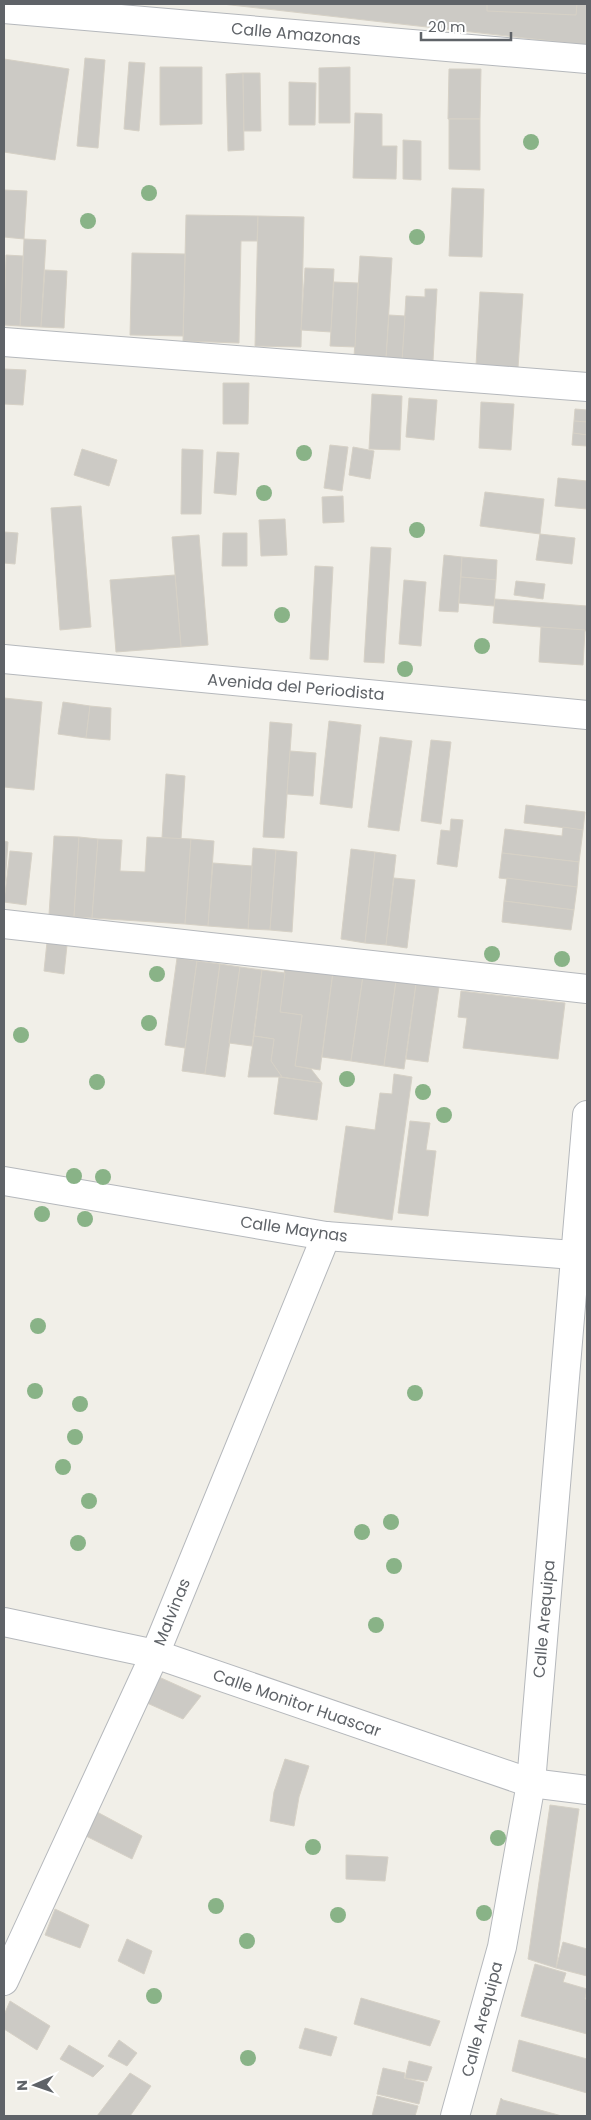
<svg xmlns="http://www.w3.org/2000/svg" width="591" height="2120" viewBox="0 0 591 2120" font-family="Poppins,sans-serif">
<rect width="100%" height="100%" fill="#f1efe8"/>
<!-- building -->
<g fill="#cccac5" stroke="#d6d1c6">
<polygon points="222,4 587,4 587,45"/>
<polygon points="487,4 577,4 576,15 487,11"/>
<polygon points="85,58 105,60 98,148 77,146"/>
<polygon points="4,59 69,69 55,160 4,152"/>
<polygon points="129,62 145,63 139,131 124,129"/>
<polygon points="160,67 202,67 202,124 160,125"/>
<polygon points="350,67 350,123 319,123 319,68"/>
<polygon points="449,69 481,69 480,119 448,119"/>
<polygon points="243,73 244,150 228,151 226,74"/>
<polygon points="243,73 260,73 261,131 244,131"/>
<polygon points="289,82 316,83 315,125 289,125"/>
<polygon points="355,113 382,114 382,146 397,146 396,179 353,178"/>
<polygon points="449,119 480,119 480,170 449,169"/>
<polygon points="403,140 421,141 421,180 403,179"/>
<polygon points="452,188 484,189 482,257 449,256"/>
<polygon points="4,190 27,191 24,239 4,237"/>
<polygon points="186,215 258,216 257,241 241,241 239,343 183,341"/>
<polygon points="258,216 304,217 301,347 255,346"/>
<polygon points="24,239 46,240 41,327 20,326"/>
<polygon points="132,253 185,254 183,336 130,335"/>
<polygon points="6,255 23,256 20,326 4,325"/>
<polygon points="360,256 392,258 386,359 354,357"/>
<polygon points="305,268 334,269 331,332 301,330"/>
<polygon points="45,270 67,271 64,328 41,327"/>
<polygon points="334,282 358,283 355,347 330,346"/>
<polygon points="425,289 437,289 433,361 402,360 406,296 425,297"/>
<polygon points="480,292 523,294 518,368 476,366"/>
<polygon points="389,315 405,316 402,360 386,359"/>
<polygon points="4,369 26,370 23,405 4,404"/>
<polygon points="223,383 249,383 248,424 223,424"/>
<polygon points="372,394 402,396 400,450 369,449"/>
<polygon points="409,398 437,400 434,440 406,437"/>
<polygon points="481,402 514,404 511,450 479,448"/>
<polygon points="575,409 587,410 587,422 574,421"/>
<polygon points="574,421 587,422 587,435 573,433"/>
<polygon points="573,433 587,435 587,446 572,445"/>
<polygon points="330,445 348,447 342,491 324,488"/>
<polygon points="353,447 374,451 370,479 349,475"/>
<polygon points="82,449 117,460 109,486 74,475"/>
<polygon points="182,449 203,450 201,514 181,514"/>
<polygon points="217,452 239,453 236,495 214,493"/>
<polygon points="558,478 587,481 587,509 555,506"/>
<polygon points="485,492 544,499 540,534 480,526"/>
<polygon points="343,496 344,522 323,523 322,497"/>
<polygon points="81,506 91,627 60,630 51,508"/>
<polygon points="285,519 287,555 261,556 259,520"/>
<polygon points="4,532 18,533 15,564 4,563"/>
<polygon points="223,533 247,533 247,566 222,566"/>
<polygon points="540,534 575,538 572,564 536,560"/>
<polygon points="199,535 208,645 181,647 172,537"/>
<polygon points="371,547 391,548 384,663 364,662"/>
<polygon points="444,555 462,557 458,612 439,611"/>
<polygon points="462,557 497,560 496,580 461,577"/>
<polygon points="315,566 333,567 328,660 310,659"/>
<polygon points="175,575 181,647 116,652 110,580"/>
<polygon points="461,577 496,580 494,606 459,603"/>
<polygon points="404,580 426,582 421,646 399,644"/>
<polygon points="516,581 545,584 543,599 514,595"/>
<polygon points="495,599 587,606 587,631 493,623"/>
<polygon points="541,627 585,630 583,665 539,662"/>
<polygon points="4,698 42,702 34,790 4,787"/>
<polygon points="63,702 90,706 86,738 58,734"/>
<polygon points="90,706 111,708 110,740 86,738"/>
<polygon points="329,721 361,725 352,808 320,804"/>
<polygon points="270,722 292,724 284,838 263,837"/>
<polygon points="380,737 412,741 399,831 368,827"/>
<polygon points="431,740 451,742 441,824 421,821"/>
<polygon points="290,751 316,753 313,796 287,794"/>
<polygon points="166,774 185,776 181,839 162,838"/>
<polygon points="526,805 585,812 583,830 524,823"/>
<polygon points="451,819 463,820 457,867 437,864 441,830 450,831"/>
<polygon points="563,827 583,830 579,862 502,853 505,829 562,836"/>
<polygon points="54,836 79,837 74,917 49,915"/>
<polygon points="79,837 98,839 92,918 74,917"/>
<polygon points="147,837 191,839 185,924 92,918 98,839 122,840 120,871 145,872"/>
<polygon points="191,839 214,841 208,926 185,924"/>
<polygon points="4,841 8,842 4,897"/>
<polygon points="253,848 276,850 270,930 248,929"/>
<polygon points="351,849 375,852 365,943 341,939"/>
<polygon points="276,850 297,852 292,932 270,930"/>
<polygon points="10,851 32,853 26,905 4,902"/>
<polygon points="375,852 396,855 386,945 365,943"/>
<polygon points="502,853 579,862 577,887 499,878"/>
<polygon points="213,863 252,866 248,929 208,926"/>
<polygon points="394,878 415,880 407,948 386,945"/>
<polygon points="507,878 577,887 574,910 504,901"/>
<polygon points="504,901 574,910 571,930 502,922"/>
<polygon points="47,942 67,945 64,974 44,971"/>
<polygon points="177,958 197,961 185,1048 165,1045"/>
<polygon points="197,961 220,964 205,1074 182,1071"/>
<polygon points="220,964 240,967 225,1077 205,1074"/>
<polygon points="285,966 333,972 320,1070 295,1066 302,1015 280,1012"/>
<polygon points="240,967 262,970 252,1046 229,1043"/>
<polygon points="262,970 285,973 280,1012 302,1015 295,1066 311,1069 322,1083 282,1077 271,1061 274,1039 254,1036"/>
<polygon points="333,972 363,976 351,1061 322,1057"/>
<polygon points="363,976 396,981 384,1066 351,1061"/>
<polygon points="396,981 416,984 404,1069 384,1066"/>
<polygon points="416,984 439,987 428,1062 406,1059"/>
<polygon points="461,991 565,1003 558,1059 463,1048 467,1018 458,1017"/>
<polygon points="254,1036 274,1039 271,1061 282,1077 248,1077"/>
<polygon points="394,1074 412,1077 392,1220 334,1212 346,1126 375,1130 380,1093 392,1094"/>
<polygon points="279,1077 322,1083 317,1120 274,1114"/>
<polygon points="410,1121 430,1123 426,1150 436,1151 428,1216 398,1213"/>
<polygon points="150,1673 201,1696 183,1719 138,1699"/>
<polygon points="285,1759 309,1766 299,1797 294,1826 270,1821 274,1792"/>
<polygon points="550,1805 579,1809 556,1968 528,1959"/>
<polygon points="97,1812 142,1836 132,1859 86,1836"/>
<polygon points="346,1855 388,1857 385,1881 346,1879"/>
<polygon points="55,1909 89,1925 80,1948 45,1935"/>
<polygon points="127,1939 152,1951 144,1974 118,1961"/>
<polygon points="563,1942 587,1949 587,1976 556,1968"/>
<polygon points="535,1964 566,1973 563,1982 587,1989 585,1999 587,2000 587,2034 521,2016"/>
<polygon points="361,1998 440,2021 430,2046 354,2024"/>
<polygon points="10,2001 50,2026 37,2050 4,2029 4,2015"/>
<polygon points="305,2028 337,2037 331,2056 299,2048"/>
<polygon points="119,2040 137,2053 127,2066 108,2056"/>
<polygon points="519,2040 587,2059 587,2093 512,2071"/>
<polygon points="69,2045 104,2066 93,2077 60,2059"/>
<polygon points="409,2061 432,2067 427,2081 405,2078"/>
<polygon points="383,2068 405,2073 404,2078 424,2083 419,2104 377,2094"/>
<polygon points="130,2073 151,2086 130,2116 97,2116"/>
<polygon points="377,2096 418,2106 415,2116 372,2116"/>
<polygon points="501,2098 503,2100 562,2116 496,2116"/>
</g>
<g fill="none" stroke-linecap="round" stroke-linejoin="round">
<!-- street casing -->
<g stroke="#b5b8bc" stroke-width="30">
<g id="street">
<polyline points="4,9 587,59"/>
<polyline points="4,342 587,387"/>
<polyline points="4,659 587,715"/>
<polyline points="4,924 587,989"/>
<polyline points="4,1181 326,1236 587,1256"/>
<polyline points="4,1622 155,1654 531,1783 587,1790"/>
<polyline points="4,1981 155,1654 326,1236"/>
<polyline points="455,2116 502,1947 531,1783 587,1115"/>
</g>
</g>
<!-- street -->
<use href="#street" stroke="#fff" stroke-width="28"/>
</g>
<!-- trees -->
<g fill="#89b387">
<circle cx="531" cy="142" r="8"/>
<circle cx="149" cy="193" r="8"/>
<circle cx="88" cy="221" r="8"/>
<circle cx="417" cy="237" r="8"/>
<circle cx="304" cy="453" r="8"/>
<circle cx="264" cy="493" r="8"/>
<circle cx="417" cy="530" r="8"/>
<circle cx="282" cy="615" r="8"/>
<circle cx="482" cy="646" r="8"/>
<circle cx="405" cy="669" r="8"/>
<circle cx="492" cy="954" r="8"/>
<circle cx="562" cy="959" r="8"/>
<circle cx="157" cy="974" r="8"/>
<circle cx="149" cy="1023" r="8"/>
<circle cx="21" cy="1035" r="8"/>
<circle cx="347" cy="1079" r="8"/>
<circle cx="97" cy="1082" r="8"/>
<circle cx="423" cy="1092" r="8"/>
<circle cx="444" cy="1115" r="8"/>
<circle cx="74" cy="1176" r="8"/>
<circle cx="103" cy="1177" r="8"/>
<circle cx="42" cy="1214" r="8"/>
<circle cx="85" cy="1219" r="8"/>
<circle cx="38" cy="1326" r="8"/>
<circle cx="35" cy="1391" r="8"/>
<circle cx="415" cy="1393" r="8"/>
<circle cx="80" cy="1404" r="8"/>
<circle cx="75" cy="1437" r="8"/>
<circle cx="63" cy="1467" r="8"/>
<circle cx="89" cy="1501" r="8"/>
<circle cx="391" cy="1522" r="8"/>
<circle cx="362" cy="1532" r="8"/>
<circle cx="78" cy="1543" r="8"/>
<circle cx="394" cy="1566" r="8"/>
<circle cx="376" cy="1625" r="8"/>
<circle cx="498" cy="1838" r="8"/>
<circle cx="313" cy="1847" r="8"/>
<circle cx="216" cy="1906" r="8"/>
<circle cx="484" cy="1913" r="8"/>
<circle cx="338" cy="1915" r="8"/>
<circle cx="247" cy="1941" r="8"/>
<circle cx="154" cy="1996" r="8"/>
<circle cx="248" cy="2058" r="8"/>
</g>
<g text-anchor="middle" dominant-baseline="central" stroke-width="4.5" stroke-linejoin="round" paint-order="stroke">
<!-- street labels -->
<g font-size="16" fill="#5f6368" stroke="#fff">
<text transform="translate(296 34) rotate(5)">Calle Amazonas</text>
<text transform="translate(296 687) rotate(5)">Avenida del Periodista</text>
<text transform="translate(294 1229) rotate(8)">Calle Maynas</text>
<text transform="translate(172 1612) rotate(-68)">Malvinas</text>
<text transform="translate(544 1619) rotate(-85)">Calle Arequipa</text>
<text transform="translate(297 1703) rotate(19)">Calle Monitor Huascar</text>
<text transform="translate(482 2019) rotate(-75)">Calle Arequipa</text>
</g>
</g>
<!-- border -->
<rect width="591" height="2120" fill="none" stroke="#5f6368" stroke-width="10"/>
<!-- north arrow -->
<g transform="translate(35 2085) rotate(268)" stroke="#ffffff" stroke-width="4" paint-order="stroke">
<path d="M0-4L9 19L0 12L-9 19Z" fill="#5f6368"/>
<text y="-8" font-size="14" font-weight="bold" text-anchor="middle" fill="#5f6368">N</text>
</g>
<!-- scale -->
<path d="M421 32v8h90v-8" fill="none" stroke="#5f6368" stroke-width="2.5"/>
<text x="428" y="32" font-size="15" fill="#5f6368" stroke="#ffffff" stroke-width="4" paint-order="stroke">20 m</text>
</svg>
